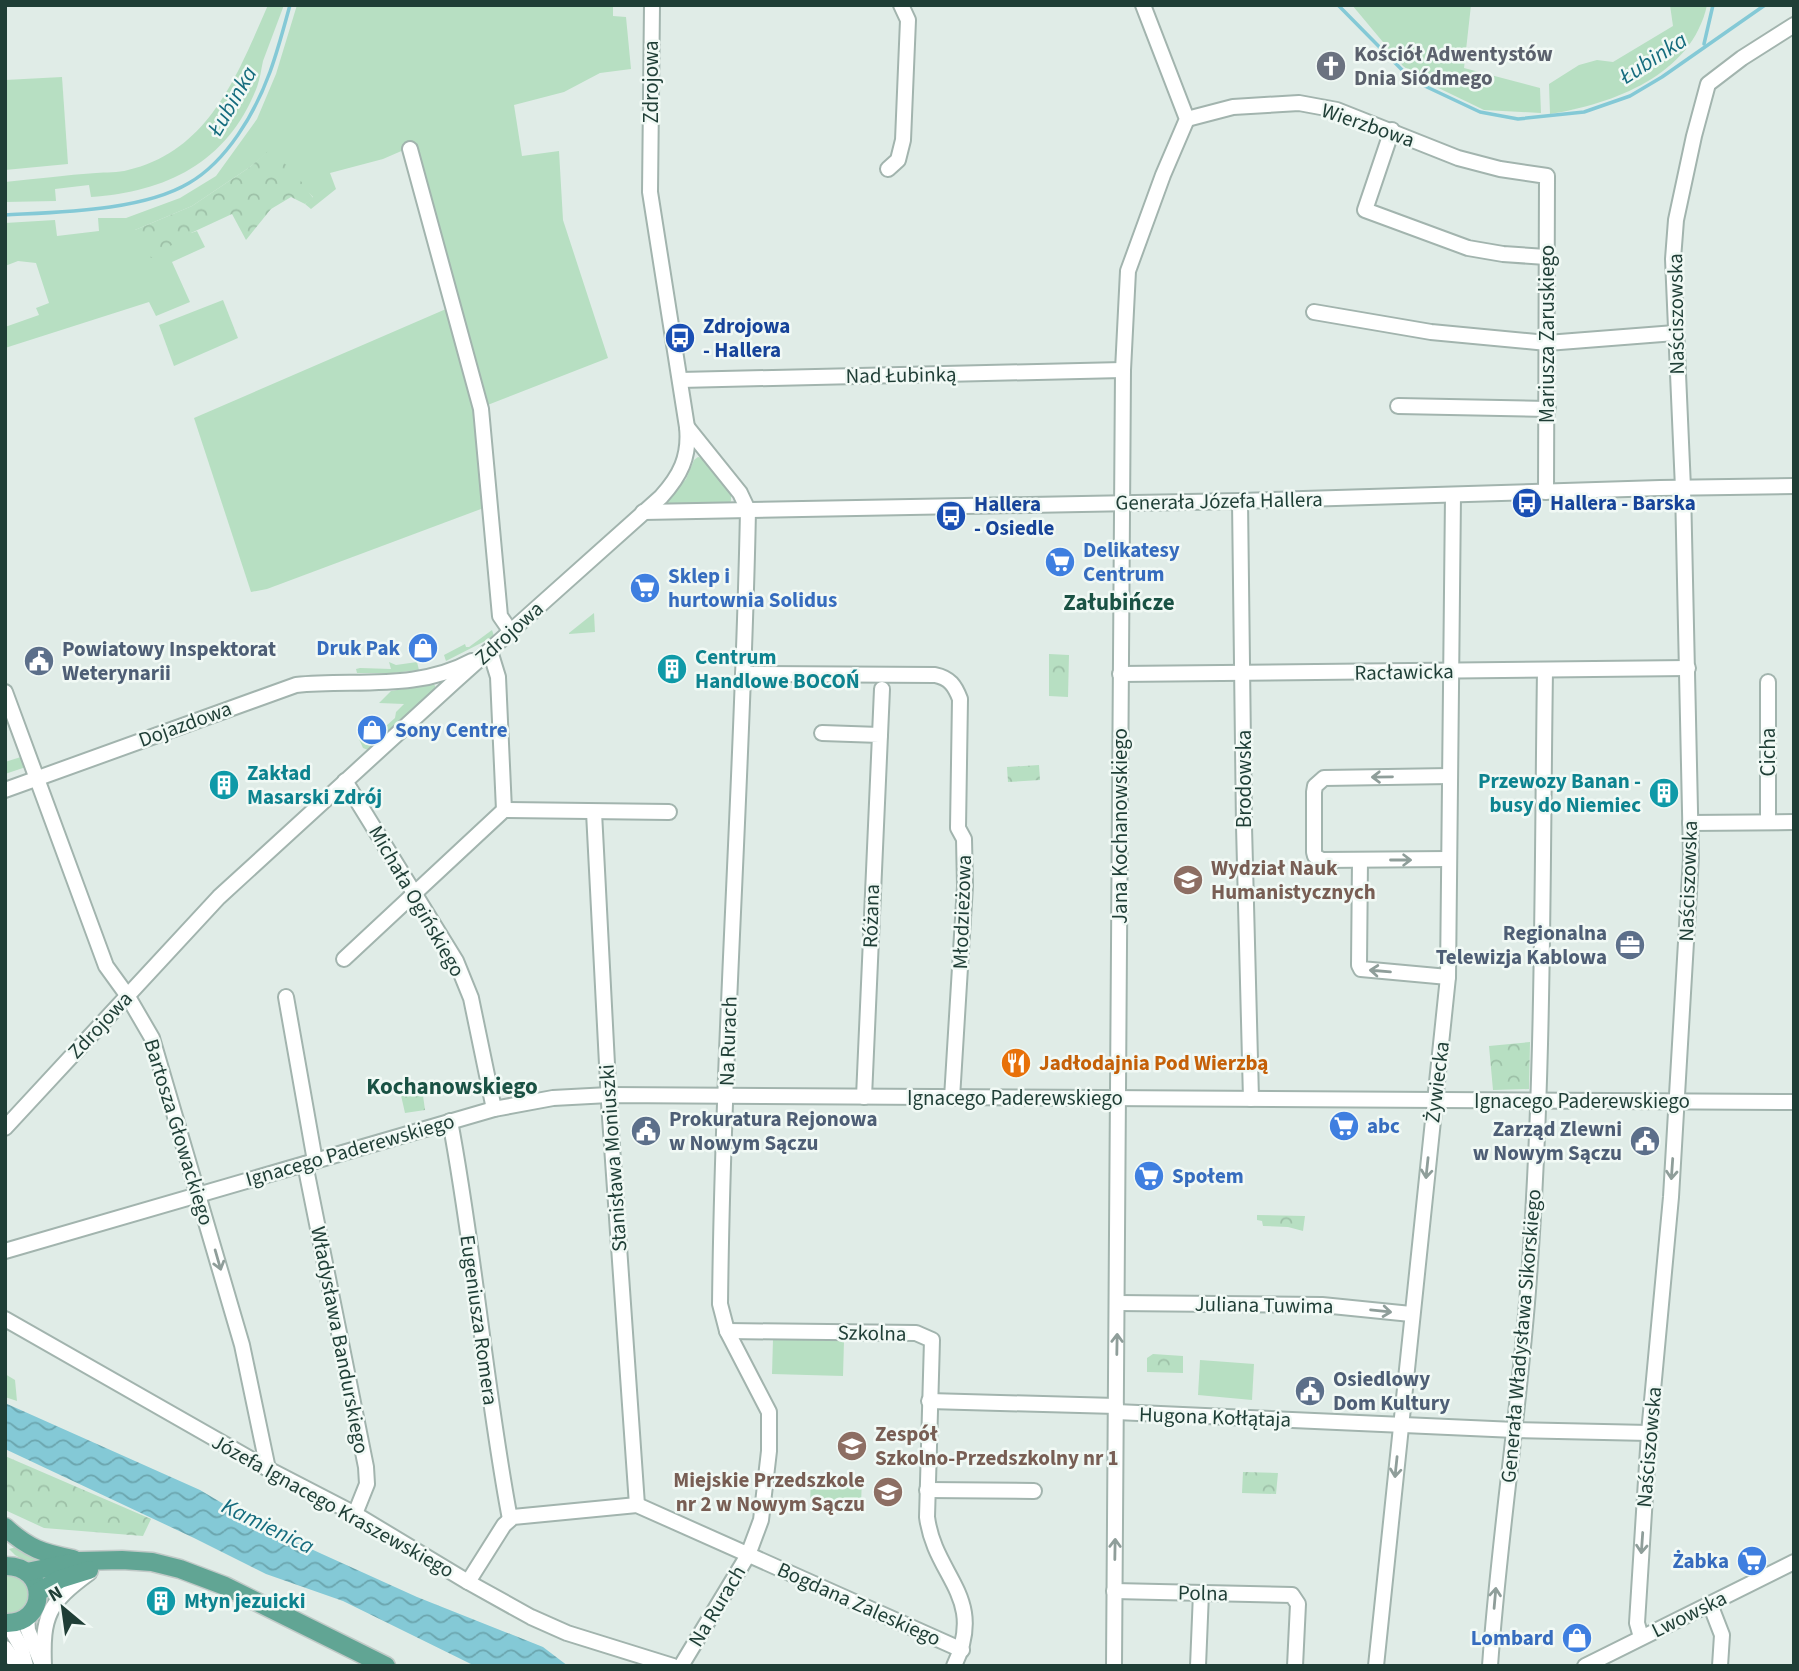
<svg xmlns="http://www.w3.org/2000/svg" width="1799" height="1671" viewBox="0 0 1799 1671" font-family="'Source Sans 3',sans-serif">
<defs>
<pattern id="forest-crowns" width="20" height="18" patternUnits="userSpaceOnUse" patternTransform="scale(1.75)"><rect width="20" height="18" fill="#b7dfc2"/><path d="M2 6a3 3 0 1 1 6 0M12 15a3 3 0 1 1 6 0" fill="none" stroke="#9dc0a7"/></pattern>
<pattern id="water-waves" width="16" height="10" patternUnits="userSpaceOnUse" patternTransform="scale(1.75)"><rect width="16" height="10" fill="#84c9d6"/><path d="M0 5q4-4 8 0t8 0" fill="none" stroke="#6ba5ae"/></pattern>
</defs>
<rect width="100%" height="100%" fill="#e0ece7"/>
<!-- grass -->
<g fill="#b7dfc2">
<path d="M 268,5 L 284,5 C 277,24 270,42 263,61 C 261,70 260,79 257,87 C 228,162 167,192 91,197 L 89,185 L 55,189 L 56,201 L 5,202 L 5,182 C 36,179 66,175 96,173 C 106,172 118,173 128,170 C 210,151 238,73 268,5 Z"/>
<polygon points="297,5 613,5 613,16 626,17 631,69 600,73 564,92 514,105 522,156 559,151 563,220 608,358 485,406 406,149 383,159 330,173 336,189 311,209 305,204 313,197 268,152 250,167 192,206 135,230 191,233 197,231 205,247 172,262 190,302 156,316 149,302 5,348 5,327 39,315 36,308 49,303 36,263 18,261 5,266 5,223 55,220 57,236 99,231 98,218 126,218 180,198 216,176 257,119 276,74"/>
<polygon points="1352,5 1471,5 1464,68 1540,88 1541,113 1484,110 1424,81 1403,66"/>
<path d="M 1670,5 L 1707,5 C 1692,75 1613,104 1550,114 L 1549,84 L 1579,65 L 1597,60 L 1613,62 L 1673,26 Z"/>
<polygon points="62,77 68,164 5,170 5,80"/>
<polygon points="223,300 238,338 174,366 159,325"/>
<polygon points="446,309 476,411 489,506 267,589 251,592 194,418"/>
<polygon points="698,457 702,458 731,494 731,501 727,505 667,504 667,499 686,479 694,460"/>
<polygon points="594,613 595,632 569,634 569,633"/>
<polygon points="492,630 494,636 487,640 446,661 444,655 465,644 466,647 469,647"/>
<polygon points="389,662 396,665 417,662 419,670 393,673 357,673 356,669 360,668 391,669"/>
<polygon points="434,684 436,688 368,750 363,748 359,739 363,740 365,745 395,718 396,712 404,704 379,703 391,691"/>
<polygon points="24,756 26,767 5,774 5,762"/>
<polygon points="773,1339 844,1341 843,1376 772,1374"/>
<polygon points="1200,1360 1254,1364 1252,1400 1198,1395"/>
<polygon points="5,1374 15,1380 17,1401 5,1397"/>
<polygon points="811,1476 862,1477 861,1505 810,1504"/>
<polygon points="20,1546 44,1558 34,1566 15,1555 9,1549"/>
<polygon points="5,1571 28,1578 33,1604 5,1620"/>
</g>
<!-- forest -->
<g fill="url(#forest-crowns)">
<polygon points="268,151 293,170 313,198 305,204 291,197 271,209 246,240 232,214 191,233 151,258 135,230 192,206 250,167"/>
<polygon points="1049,654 1069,655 1068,697 1049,696"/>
<polygon points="1039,765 1040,780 1008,782 1007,767"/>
<polygon points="1530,1042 1529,1089 1493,1090 1489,1046"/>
<polygon points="422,1088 425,1110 405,1113 400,1091"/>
<polygon points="1257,1215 1305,1216 1303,1231 1288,1227 1263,1226 1262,1221 1257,1220"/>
<polygon points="1153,1354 1183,1356 1183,1373 1147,1372 1147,1358"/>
<polygon points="5,1456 151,1519 143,1536 44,1528 5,1510"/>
<polygon points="1243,1472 1278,1473 1276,1494 1242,1493"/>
</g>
<!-- water -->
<polygon fill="url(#water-waves)" points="5,1403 200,1490 259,1525 322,1554 417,1597 543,1647 568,1666 475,1666 343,1601 266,1574 194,1538 5,1449"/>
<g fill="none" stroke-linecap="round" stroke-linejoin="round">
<!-- stream -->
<g stroke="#84c9d6" stroke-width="3.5">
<polyline points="1338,5 1412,80 1480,112 1518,119 1584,112 1630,96 1662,77 1765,5"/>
<polyline points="1704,44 1713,5"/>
<path d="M 5,215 C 60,212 142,211 189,183 C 227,161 255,113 270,72 C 278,50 284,27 290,5"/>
</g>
<!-- minor casing -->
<g stroke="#a2b4ae" stroke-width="18">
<g id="minor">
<polyline points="1187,119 1233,107 1299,103 1337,110 1458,158 1500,169 1547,176 1546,492"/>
<polyline points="1392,130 1365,210 1468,248 1503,254 1546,257"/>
<polyline points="410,149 481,409 500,616 511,632"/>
<polyline points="888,169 898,160 903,140 908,20 901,5"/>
<polyline points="1314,312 1431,332 1547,343 1675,333"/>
<polyline points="680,380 1123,370"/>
<polyline points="1398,406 1548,409"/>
<polyline points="1240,501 1244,826 1251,1099"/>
<polyline points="643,512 1240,501 1660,488 1794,486"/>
<polyline points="490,651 498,677 504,810"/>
<path d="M 743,674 L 935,675 C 950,678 955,686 960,699 L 958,828 L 964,839 L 965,886 L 952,1098"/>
<polyline points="1120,674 1688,668"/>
<polyline points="5,692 106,966 127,995 152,1038 242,1345 268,1469"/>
<polyline points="822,733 880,735 864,1097"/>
<polyline points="880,735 882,689"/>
<polyline points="345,781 456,961 471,998 494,1109"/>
<path d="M 5,790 L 296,685 C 356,679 417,691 472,661"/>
<polyline points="504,810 669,812"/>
<polyline points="594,812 609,1103 637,1505"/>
<polyline points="1768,822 1768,682"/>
<polyline points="1690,823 1794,822"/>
<polyline points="1449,859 1322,860 1315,856 1314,852 1314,792 1315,786 1324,778 1450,776"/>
<polyline points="1360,860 1359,965 1361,969 1448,977"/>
<polyline points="344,959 504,810"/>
<polyline points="286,997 315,1161"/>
<path d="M 450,1121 C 475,1253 485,1387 510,1519"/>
<path d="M 5,1128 L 219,897 L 454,682 L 661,497 C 680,476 690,457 687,427 L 650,192 L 652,5"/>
<polyline points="305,1164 366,1467 367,1484 355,1514"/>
<polyline points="5,1251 494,1109 553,1098 609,1095 1794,1102"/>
<polyline points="1117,1303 1322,1305 1411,1314"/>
<polyline points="5,1319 268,1469 355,1514 468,1582 531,1617 567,1633 673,1666"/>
<path d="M 727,1331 L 916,1333 L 932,1340 L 927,1517 C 935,1578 987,1596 954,1666"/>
<polyline points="929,1401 1116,1406"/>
<polyline points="1116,1412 1515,1430 1649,1433"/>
<polyline points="927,1490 1034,1491"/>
<polyline points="468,1582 504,1525 513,1517 637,1505 962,1650"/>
<polyline points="1114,1591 1292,1595 1298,1604 1295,1666"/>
<polyline points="1710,1604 1722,1635 1720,1666"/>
<polyline points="27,1617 28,1630 42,1665"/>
<polyline points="8,1624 21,1647 26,1666"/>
<polyline points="1641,1637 1637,1623 1649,1433 1671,1197 1691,857 1683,488 1673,259 1676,220 1694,136 1708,84 1742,58 1794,25"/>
<polyline points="5,1648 18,1666"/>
<path d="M 44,1666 C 42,1616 48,1603 89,1573"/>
<path d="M 681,1666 L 748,1555 L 761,1520 L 769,1451 L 769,1412 L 727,1331 L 720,1304 C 723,1039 743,774 748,510 L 740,493 L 687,427"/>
<polyline points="1114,1666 1123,370 1128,271 1163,175 1187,119 1143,5"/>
<polyline points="1198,1666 1201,1593"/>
<polyline points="1376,1666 1448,977 1453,495"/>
<path d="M 1490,1666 C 1499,1536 1520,1407 1529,1277 C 1544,1075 1542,873 1545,671"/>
<polyline points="1585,1666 1794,1562"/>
</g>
</g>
<!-- major casing -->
<g stroke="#c0c9c7" stroke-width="21">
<g id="major">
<path d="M 5,1527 C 29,1549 43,1553 73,1559"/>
<path d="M 5,1566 C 49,1565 48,1625 5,1623"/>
<polyline points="27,1572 80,1561 122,1560 152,1562 180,1569 225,1586 386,1666"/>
<polyline points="38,1592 60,1579 89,1570"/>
</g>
</g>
<!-- minor -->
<use href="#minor" stroke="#fff" stroke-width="14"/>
<!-- major -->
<use href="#major" stroke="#61a594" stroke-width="18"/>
</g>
<!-- one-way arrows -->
<defs><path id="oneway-shaft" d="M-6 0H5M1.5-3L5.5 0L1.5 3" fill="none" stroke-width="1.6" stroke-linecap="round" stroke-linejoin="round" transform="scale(1.75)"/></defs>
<g stroke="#8f9e9a">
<use href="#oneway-shaft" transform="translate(1382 777) rotate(179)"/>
<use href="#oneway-shaft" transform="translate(1401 860)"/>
<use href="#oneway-shaft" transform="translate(1380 971) rotate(-175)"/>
<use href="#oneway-shaft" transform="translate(1427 1168) rotate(96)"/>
<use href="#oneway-shaft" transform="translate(1672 1169) rotate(94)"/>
<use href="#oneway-shaft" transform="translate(218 1260) rotate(74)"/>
<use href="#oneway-shaft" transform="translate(1381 1311) rotate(6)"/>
<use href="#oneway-shaft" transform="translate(1117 1344) rotate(-89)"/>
<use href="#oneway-shaft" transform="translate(1396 1467) rotate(96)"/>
<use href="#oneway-shaft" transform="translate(1642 1543) rotate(94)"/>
<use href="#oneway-shaft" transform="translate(1115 1549) rotate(-89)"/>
<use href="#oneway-shaft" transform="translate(1495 1598) rotate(-85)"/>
</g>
<!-- icons -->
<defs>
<g id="church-disc" transform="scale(1.575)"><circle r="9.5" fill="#6b7280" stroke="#f1f9f5"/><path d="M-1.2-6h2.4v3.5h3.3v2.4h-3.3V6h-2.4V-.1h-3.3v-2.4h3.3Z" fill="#fff"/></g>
<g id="bus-disc" transform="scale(1.575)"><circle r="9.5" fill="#1a4fb4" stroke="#f1f9f5"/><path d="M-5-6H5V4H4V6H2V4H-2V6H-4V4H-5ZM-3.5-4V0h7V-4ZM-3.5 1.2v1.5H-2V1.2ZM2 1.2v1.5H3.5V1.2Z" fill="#fff"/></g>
<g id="supermarket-disc" transform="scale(1.575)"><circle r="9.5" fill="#3f7fe0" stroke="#f1f9f5"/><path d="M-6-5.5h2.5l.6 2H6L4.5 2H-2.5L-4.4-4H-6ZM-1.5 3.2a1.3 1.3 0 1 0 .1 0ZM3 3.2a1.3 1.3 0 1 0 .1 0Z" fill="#fff"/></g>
<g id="shop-disc" transform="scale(1.575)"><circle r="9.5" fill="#3f7fe0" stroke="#f1f9f5"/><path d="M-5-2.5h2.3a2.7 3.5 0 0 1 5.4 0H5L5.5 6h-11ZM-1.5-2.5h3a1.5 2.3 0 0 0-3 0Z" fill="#fff"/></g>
<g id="civic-disc" transform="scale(1.575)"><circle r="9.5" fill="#5c6f8a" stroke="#f1f9f5"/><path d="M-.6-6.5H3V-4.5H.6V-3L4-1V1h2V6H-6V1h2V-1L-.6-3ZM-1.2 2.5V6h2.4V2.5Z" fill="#fff"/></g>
<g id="building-disc" transform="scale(1.575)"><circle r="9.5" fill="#0f9aa8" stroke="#f1f9f5"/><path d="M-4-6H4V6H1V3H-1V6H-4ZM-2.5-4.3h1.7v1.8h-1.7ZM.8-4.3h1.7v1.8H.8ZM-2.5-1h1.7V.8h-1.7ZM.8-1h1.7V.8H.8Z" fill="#fff"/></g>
<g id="university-disc" transform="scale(1.575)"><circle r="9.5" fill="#8d6e63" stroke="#f1f9f5"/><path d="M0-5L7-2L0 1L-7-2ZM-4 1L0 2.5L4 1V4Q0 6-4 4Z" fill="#fff"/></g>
<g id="office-disc" transform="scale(1.575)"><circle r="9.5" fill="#5c6f8a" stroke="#f1f9f5"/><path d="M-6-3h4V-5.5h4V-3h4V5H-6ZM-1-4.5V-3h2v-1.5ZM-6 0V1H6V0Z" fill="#fff"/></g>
<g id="restaurant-disc" transform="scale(1.575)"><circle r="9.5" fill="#e8710a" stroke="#f1f9f5"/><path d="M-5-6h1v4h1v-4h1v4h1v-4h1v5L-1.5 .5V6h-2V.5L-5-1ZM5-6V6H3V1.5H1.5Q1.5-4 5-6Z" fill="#fff"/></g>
<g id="school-disc" transform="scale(1.575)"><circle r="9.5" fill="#8d6e63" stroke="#f1f9f5"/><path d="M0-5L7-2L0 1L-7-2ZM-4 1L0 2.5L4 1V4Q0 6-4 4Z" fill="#fff"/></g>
</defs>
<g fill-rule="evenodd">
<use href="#church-disc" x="1331" y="66"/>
<use href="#bus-disc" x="680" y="338"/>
<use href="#bus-disc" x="1527" y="503"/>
<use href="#bus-disc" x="951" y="516"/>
<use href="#supermarket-disc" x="1060" y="562"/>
<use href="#supermarket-disc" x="645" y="588"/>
<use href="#shop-disc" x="423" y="648"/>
<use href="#civic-disc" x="39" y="661"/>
<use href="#building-disc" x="672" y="669"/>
<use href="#shop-disc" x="372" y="730"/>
<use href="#building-disc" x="224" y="785"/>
<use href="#building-disc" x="1664" y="793"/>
<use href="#university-disc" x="1188" y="880"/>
<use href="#office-disc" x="1630" y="945"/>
<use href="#restaurant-disc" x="1016" y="1063"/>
<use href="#supermarket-disc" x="1344" y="1126"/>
<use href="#civic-disc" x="646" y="1131"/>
<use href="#civic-disc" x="1645" y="1141"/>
<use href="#supermarket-disc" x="1149" y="1176"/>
<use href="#civic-disc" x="1310" y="1391"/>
<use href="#school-disc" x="852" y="1446"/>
<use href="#school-disc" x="888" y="1492"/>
<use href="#supermarket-disc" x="1752" y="1561"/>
<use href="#building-disc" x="161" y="1601"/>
<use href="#shop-disc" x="1577" y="1638"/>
</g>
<g text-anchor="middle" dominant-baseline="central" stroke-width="5" stroke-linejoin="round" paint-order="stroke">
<!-- worship labels -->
<g font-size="21" font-weight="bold" fill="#5b616d" stroke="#f1f9f5" text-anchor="start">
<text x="1354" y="54">Kościół Adwentystów<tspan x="1354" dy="24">Dnia Siódmego</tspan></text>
</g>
<!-- street labels -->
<g font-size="21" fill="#1f3e36" stroke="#f1f9f5">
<text transform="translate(651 82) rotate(-90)">Zdrojowa</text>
<text transform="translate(1368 125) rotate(19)">Wierzbowa</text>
<text transform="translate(1676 314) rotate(-91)">Naściszowska</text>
<text transform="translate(1547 334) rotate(-90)">Mariusza Zaruskiego</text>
<text transform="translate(901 375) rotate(-1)">Nad Łubinką</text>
<text transform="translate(1219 501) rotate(-1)">Generała Józefa Hallera</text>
<text transform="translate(509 633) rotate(-42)">Zdrojowa</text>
<text transform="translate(1404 672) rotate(-1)">Racławicka</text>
<text transform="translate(185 724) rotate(-20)">Dojazdowa</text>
<text transform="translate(1768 752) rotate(-90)">Cicha</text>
<text transform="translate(1244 779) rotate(-90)">Brodowska</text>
<text transform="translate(1120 826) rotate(-90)">Jana Kochanowskiego</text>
<text transform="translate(1688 881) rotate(-88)">Naściszowska</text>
<text transform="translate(417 901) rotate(60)">Michała Ogińskiego</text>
<text transform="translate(962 912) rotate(-88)">Młodzieżowa</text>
<text transform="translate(871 916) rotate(-88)">Różana</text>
<text transform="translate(100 1025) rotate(-47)">Zdrojowa</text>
<text transform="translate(728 1041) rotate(-88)">Na Rurach</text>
<text transform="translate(1437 1082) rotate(-83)">Żywiecka</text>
<text x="1015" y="1098">Ignacego Paderewskiego</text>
<text x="1582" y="1101">Ignacego Paderewskiego</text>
<text transform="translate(179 1132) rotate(73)">Bartosza Głowackiego</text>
<text transform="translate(350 1150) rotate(-16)">Ignacego Paderewskiego</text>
<text transform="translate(613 1158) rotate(-94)">Stanisława Moniuszki</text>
<text transform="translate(1264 1305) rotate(1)">Juliana Tuwima</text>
<text transform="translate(479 1320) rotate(82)">Eugeniusza Romera</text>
<text transform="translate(872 1333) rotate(1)">Szkolna</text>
<text transform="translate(1521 1336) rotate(-85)">Generała Władysława Sikorskiego</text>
<text transform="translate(340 1340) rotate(79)">Władysława Bandurskiego</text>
<text transform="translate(1215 1417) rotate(2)">Hugona Kołłątaja</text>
<text transform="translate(1649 1447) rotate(-85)">Naściszowska</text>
<text transform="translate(333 1506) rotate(29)">Józefa Ignacego Kraszewskiego</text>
<text transform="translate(1203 1593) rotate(1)">Polna</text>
<text transform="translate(859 1604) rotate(24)">Bogdana Zaleskiego</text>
<text transform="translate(717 1606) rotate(-59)">Na Rurach</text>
<text transform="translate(1689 1614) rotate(-26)">Lwowska</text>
</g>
<!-- transit labels -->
<g font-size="21" font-weight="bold" fill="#164399" stroke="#f1f9f5" text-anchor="start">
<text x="703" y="326">Zdrojowa<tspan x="703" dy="24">- Hallera</tspan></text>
<text x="1550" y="503">Hallera - Barska</text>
<text x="974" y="504">Hallera<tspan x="974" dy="24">- Osiedle</tspan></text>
</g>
<!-- shop labels -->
<g font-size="21" font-weight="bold" fill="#366cbe" stroke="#f1f9f5" text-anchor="start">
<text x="1083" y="550">Delikatesy<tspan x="1083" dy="24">Centrum</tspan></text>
<text x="668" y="576">Sklep i<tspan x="668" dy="24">hurtownia Solidus</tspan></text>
<text x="400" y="648" text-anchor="end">Druk Pak</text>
<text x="395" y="730">Sony Centre</text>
<text x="1367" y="1126">abc</text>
<text x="1172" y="1176">Społem</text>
<text x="1729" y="1561" text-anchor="end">Żabka</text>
<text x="1554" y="1638" text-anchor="end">Lombard</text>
</g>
<!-- service labels -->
<g font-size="21" font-weight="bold" fill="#4e5e75" stroke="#f1f9f5" text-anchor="start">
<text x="62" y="649">Powiatowy Inspektorat<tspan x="62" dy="24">Weterynarii</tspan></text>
<text x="1607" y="933" text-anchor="end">Regionalna<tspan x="1607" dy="24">Telewizja Kablowa</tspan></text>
<text x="669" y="1119">Prokuratura Rejonowa<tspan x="669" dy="24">w Nowym Sączu</tspan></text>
<text x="1622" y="1129" text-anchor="end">Zarząd Zlewni<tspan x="1622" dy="24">w Nowym Sączu</tspan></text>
<text x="1333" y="1379">Osiedlowy<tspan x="1333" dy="24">Dom Kultury</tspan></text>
</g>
<!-- culture labels -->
<g font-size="21" font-weight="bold" fill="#0d838f" stroke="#f1f9f5" text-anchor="start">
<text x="695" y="657">Centrum<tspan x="695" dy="24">Handlowe BOCOŃ</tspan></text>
<text x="247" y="773">Zakład<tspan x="247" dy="24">Masarski Zdrój</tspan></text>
<text x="1641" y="781" text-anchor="end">Przewozy Banan -<tspan x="1641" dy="24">busy do Niemiec</tspan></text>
<text x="184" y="1601">Młyn jezuicki</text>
</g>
<!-- education labels -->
<g font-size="21" font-weight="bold" fill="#785e54" stroke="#f1f9f5" text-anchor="start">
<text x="1211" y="868">Wydział Nauk<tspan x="1211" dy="24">Humanistycznych</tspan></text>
<text x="875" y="1434">Zespół<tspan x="875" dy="24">Szkolno-Przedszkolny nr 1</tspan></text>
<text x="865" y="1480" text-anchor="end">Miejskie Przedszkole<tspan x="865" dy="24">nr 2 w Nowym Sączu</tspan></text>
</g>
<!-- food labels -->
<g font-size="21" font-weight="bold" fill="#c56008" stroke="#f1f9f5" text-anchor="start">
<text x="1039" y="1063">Jadłodajnia Pod Wierzbą</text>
</g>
<!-- water labels -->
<g font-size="23" font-style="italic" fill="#156c7e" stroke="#f1f9f5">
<text transform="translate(1653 58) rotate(-33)">Łubinka</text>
<text transform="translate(232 101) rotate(-60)">Łubinka</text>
<text transform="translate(268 1526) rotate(26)">Kamienica</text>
</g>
<!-- neighbourhood labels -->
<g font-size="23" font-weight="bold" fill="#1a5244" stroke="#f1f9f5">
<text x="1119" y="602">Załubińcze</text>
<text x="452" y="1086">Kochanowskiego</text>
</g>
</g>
<!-- border -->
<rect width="1799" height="1671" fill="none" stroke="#1f3e36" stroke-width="14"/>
<!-- north arrow -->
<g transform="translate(63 1608) rotate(331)" stroke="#f1f9f5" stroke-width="5" paint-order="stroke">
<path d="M0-5L12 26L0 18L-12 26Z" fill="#1f3e36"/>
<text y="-10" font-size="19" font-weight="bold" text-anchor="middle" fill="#1f3e36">N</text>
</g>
</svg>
